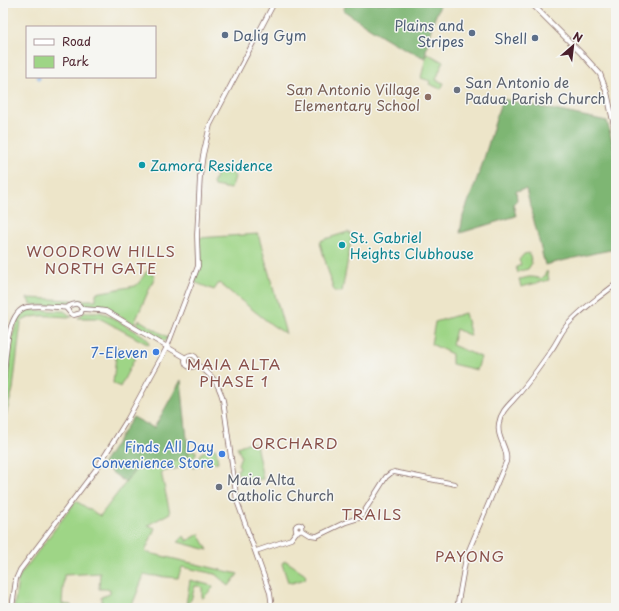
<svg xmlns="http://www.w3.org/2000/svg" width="619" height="611" viewBox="0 0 619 611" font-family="'Playpen Sans',sans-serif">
<rect width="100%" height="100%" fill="#f6f6f2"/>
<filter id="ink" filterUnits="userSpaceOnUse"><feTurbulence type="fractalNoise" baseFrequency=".025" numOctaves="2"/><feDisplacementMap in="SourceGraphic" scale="8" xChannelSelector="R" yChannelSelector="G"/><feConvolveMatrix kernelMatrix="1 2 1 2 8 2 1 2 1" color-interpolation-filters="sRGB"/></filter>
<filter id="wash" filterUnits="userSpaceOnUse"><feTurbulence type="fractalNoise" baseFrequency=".012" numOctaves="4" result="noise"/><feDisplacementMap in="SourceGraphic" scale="16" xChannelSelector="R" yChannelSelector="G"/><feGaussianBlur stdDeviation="0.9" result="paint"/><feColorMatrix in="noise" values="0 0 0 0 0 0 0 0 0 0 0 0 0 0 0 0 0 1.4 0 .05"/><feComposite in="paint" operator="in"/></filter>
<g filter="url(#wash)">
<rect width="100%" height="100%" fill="#ede5c9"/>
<!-- green -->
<g fill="#9ed586" stroke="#747a58">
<polygon points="427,53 443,62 436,80 444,83 441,89 429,84 430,81 421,78"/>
<polygon points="216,170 232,172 235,177 231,189 214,186 213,183 216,178 214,172"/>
<polygon points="348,232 350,233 352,236 342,292 334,291 320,243 322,240"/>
<polygon points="258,234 286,334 272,325 219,283 214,290 194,282 199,271 198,238"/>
<polygon points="529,253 532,263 528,269 520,271 518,273 516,267 521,265 519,260 524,254"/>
<polygon points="147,271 155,276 134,324 108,309 97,307 84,306 77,302 77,300 96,300 96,293 135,286 138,284"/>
<path d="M 547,271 L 549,280 L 521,287 L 519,279 C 523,279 526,277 530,277 C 540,277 540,283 547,271 Z"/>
<polygon points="27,298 73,300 73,301 67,306 33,305 30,303"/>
<path d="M 31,310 L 64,311 L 72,317 C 55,317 34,312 21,322 L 13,389 L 3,426 L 3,395 L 6,387 L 12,338 L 19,317 L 25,311 Z"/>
<polygon points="85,312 99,312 106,314 144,336 148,340 149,345 99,318 78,318"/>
<polygon points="465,313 471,336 456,329 452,345 481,357 477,370 452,364 452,354 431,344 435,322"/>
<polygon points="139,320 169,338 165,341 136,326"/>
<polygon points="114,346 135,358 120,387 113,383 116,356"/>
<polygon points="250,442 256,444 263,479 255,480 250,485 240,479 237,470 240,468 238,464 241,456 237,447"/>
<polygon points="216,449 218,462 199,465 193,468 192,467 202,452"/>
<polygon points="196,451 196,454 188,466 161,472 170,513 148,525 155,528 145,552 238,574 229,586 215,574 182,567 178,578 144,575 131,608 103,608 101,597 110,594 110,589 99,589 100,573 64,575 62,604 71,605 71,608 14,608 18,580 21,574 76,501 100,516 136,469 189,458 188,452"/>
<polygon points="199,534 208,550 178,542 184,536 187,541"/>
<polygon points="286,561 304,573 306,575 305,579 292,583 288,582 282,564 283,562"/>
<polygon points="190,580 213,586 213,588 202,599 202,588 200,586 195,586 191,600 186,605"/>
</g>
<!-- forest -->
<g fill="#7eb673" stroke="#646a4f">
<path d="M 347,3 L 441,3 L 432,25 L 427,45 L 425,58 C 396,46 369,28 343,10 Z"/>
<polygon points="502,99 607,121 616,157 616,249 595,253 545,265 526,189 516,191 517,200 513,204 516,216 460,233 463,216 482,165"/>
<polygon points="181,380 189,458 136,469 125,482 102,465 133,417 154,428"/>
</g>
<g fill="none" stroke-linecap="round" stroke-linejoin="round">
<!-- canal -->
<polyline stroke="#82b0ec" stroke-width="3.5" points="38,77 39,78"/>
</g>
</g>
<g filter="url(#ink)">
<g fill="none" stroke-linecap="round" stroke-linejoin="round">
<!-- secondary casing -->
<g stroke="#836462" stroke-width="5.5">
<g id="secondary">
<polyline points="66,308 71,314 74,315 81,313 82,309"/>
<polyline points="82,309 98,310 106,311 186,358"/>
<circle cx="191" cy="361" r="6"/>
<path d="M 196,364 C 212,375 218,382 223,400 L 237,501 L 270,593 L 272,608"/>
<path d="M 3,386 C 6,367 4,312 27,307 C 36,305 49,307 58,307 C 61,307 65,308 67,307 C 74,304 78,301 82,309"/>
<circle cx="299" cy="528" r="3.5"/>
<polyline points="302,530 310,535 317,536 346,522 359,518 362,515 386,477 391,473 394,472 455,484"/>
<polyline points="256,551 291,539 297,531"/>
<polyline points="12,608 16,579 20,570 97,468 127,420 167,347 198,266 197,235 200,176 203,155 210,125 274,3"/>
<path d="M 457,608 L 466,557 L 506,462 C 509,448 496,439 499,423 C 501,411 509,405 517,396 C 530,381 541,365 552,349 C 559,339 562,329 571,321 C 584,307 601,296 616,284"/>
</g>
</g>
<!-- primary casing -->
<g stroke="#836462" stroke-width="6">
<polyline id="primary" points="531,3 581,53 600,74 607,93 616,134"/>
</g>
<!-- secondary -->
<use href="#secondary" stroke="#fff" stroke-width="4"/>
<!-- primary -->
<use href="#primary" stroke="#fff" stroke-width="4.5"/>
</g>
</g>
<!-- markers -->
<g fill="#5c6f8a" stroke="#f6f6f2" stroke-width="1.5">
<circle cx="472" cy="33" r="4"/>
<circle cx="225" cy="35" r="4"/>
<circle cx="535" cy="38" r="4"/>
</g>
<g fill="#6b7280" stroke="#f6f6f2" stroke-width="1.5">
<circle cx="457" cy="90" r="4"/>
<circle cx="219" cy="487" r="4"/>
</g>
<circle fill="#8d6e63" stroke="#f6f6f2" stroke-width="1.5" cx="428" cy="97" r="4"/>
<g fill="#0f9aa8" stroke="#f6f6f2" stroke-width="1.5">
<circle cx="142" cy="165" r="4"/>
<circle cx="342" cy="245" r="4"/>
</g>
<g fill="#3f7fe0" stroke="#f6f6f2" stroke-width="1.5">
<circle cx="156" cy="352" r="4"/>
<circle cx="222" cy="454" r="4"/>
</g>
<g text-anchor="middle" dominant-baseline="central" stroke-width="3" stroke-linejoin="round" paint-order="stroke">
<!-- service labels -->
<g font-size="14" fill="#4e5e75" stroke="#f6f6f2" text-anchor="end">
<text x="464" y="25">Plains and<tspan x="464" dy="16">Stripes</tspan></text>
<text x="233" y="35" text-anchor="start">Dalig Gym</text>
<text x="527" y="38">Shell</text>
</g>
<!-- worship labels -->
<g font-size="14" fill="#5b616d" stroke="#f6f6f2" text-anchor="start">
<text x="465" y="82">San Antonio de<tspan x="465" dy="16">Padua Parish Church</tspan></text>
<text x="227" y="479">Maia Alta<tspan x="227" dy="16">Catholic Church</tspan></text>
</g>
<!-- education labels -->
<g font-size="14" fill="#785e54" stroke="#f6f6f2" text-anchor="end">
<text x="420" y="89">San Antonio Village<tspan x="420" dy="16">Elementary School</tspan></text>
</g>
<!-- culture labels -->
<g font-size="14" fill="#0d838f" stroke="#f6f6f2" text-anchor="start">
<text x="150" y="165">Zamora Residence</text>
<text x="350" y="237">St. Gabriel<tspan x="350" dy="16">Heights Clubhouse</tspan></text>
</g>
<!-- shop labels -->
<g font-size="14" fill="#366cbe" stroke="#f6f6f2" text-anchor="end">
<text x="148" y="352">7-Eleven</text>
<text x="214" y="446">Finds All Day<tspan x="214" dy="16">Convenience Store</tspan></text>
</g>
<!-- neighbourhood labels -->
<g font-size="15" letter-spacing="1" fill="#89514a" stroke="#f6f6f2">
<text x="101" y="250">WOODROW HILLS<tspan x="101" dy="17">NORTH GATE</tspan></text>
<text x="234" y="363">MAIA ALTA<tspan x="234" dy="17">PHASE 1</tspan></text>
<text x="295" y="442">ORCHARD</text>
<text x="372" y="513">TRAILS</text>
<text x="470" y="555">PAYONG</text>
</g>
</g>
<!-- margin -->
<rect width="619" height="611" fill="none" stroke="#f6f6f2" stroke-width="16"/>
<!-- legend -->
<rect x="26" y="26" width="130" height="52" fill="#f6f6f2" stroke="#b1a0a2"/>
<rect x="34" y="39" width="20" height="6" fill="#ffffff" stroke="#b1a0a2"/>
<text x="62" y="46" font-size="12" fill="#4a1f2b">Road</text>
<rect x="34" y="56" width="20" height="12" fill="#9ed586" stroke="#b1a0a2"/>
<text x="62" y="66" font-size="12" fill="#4a1f2b">Park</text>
<!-- north arrow -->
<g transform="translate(573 46) rotate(28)" stroke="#f6f6f2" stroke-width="3" paint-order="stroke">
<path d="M0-3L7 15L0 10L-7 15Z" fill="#4a1f2b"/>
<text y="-6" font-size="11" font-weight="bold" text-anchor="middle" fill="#4a1f2b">N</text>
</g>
</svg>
